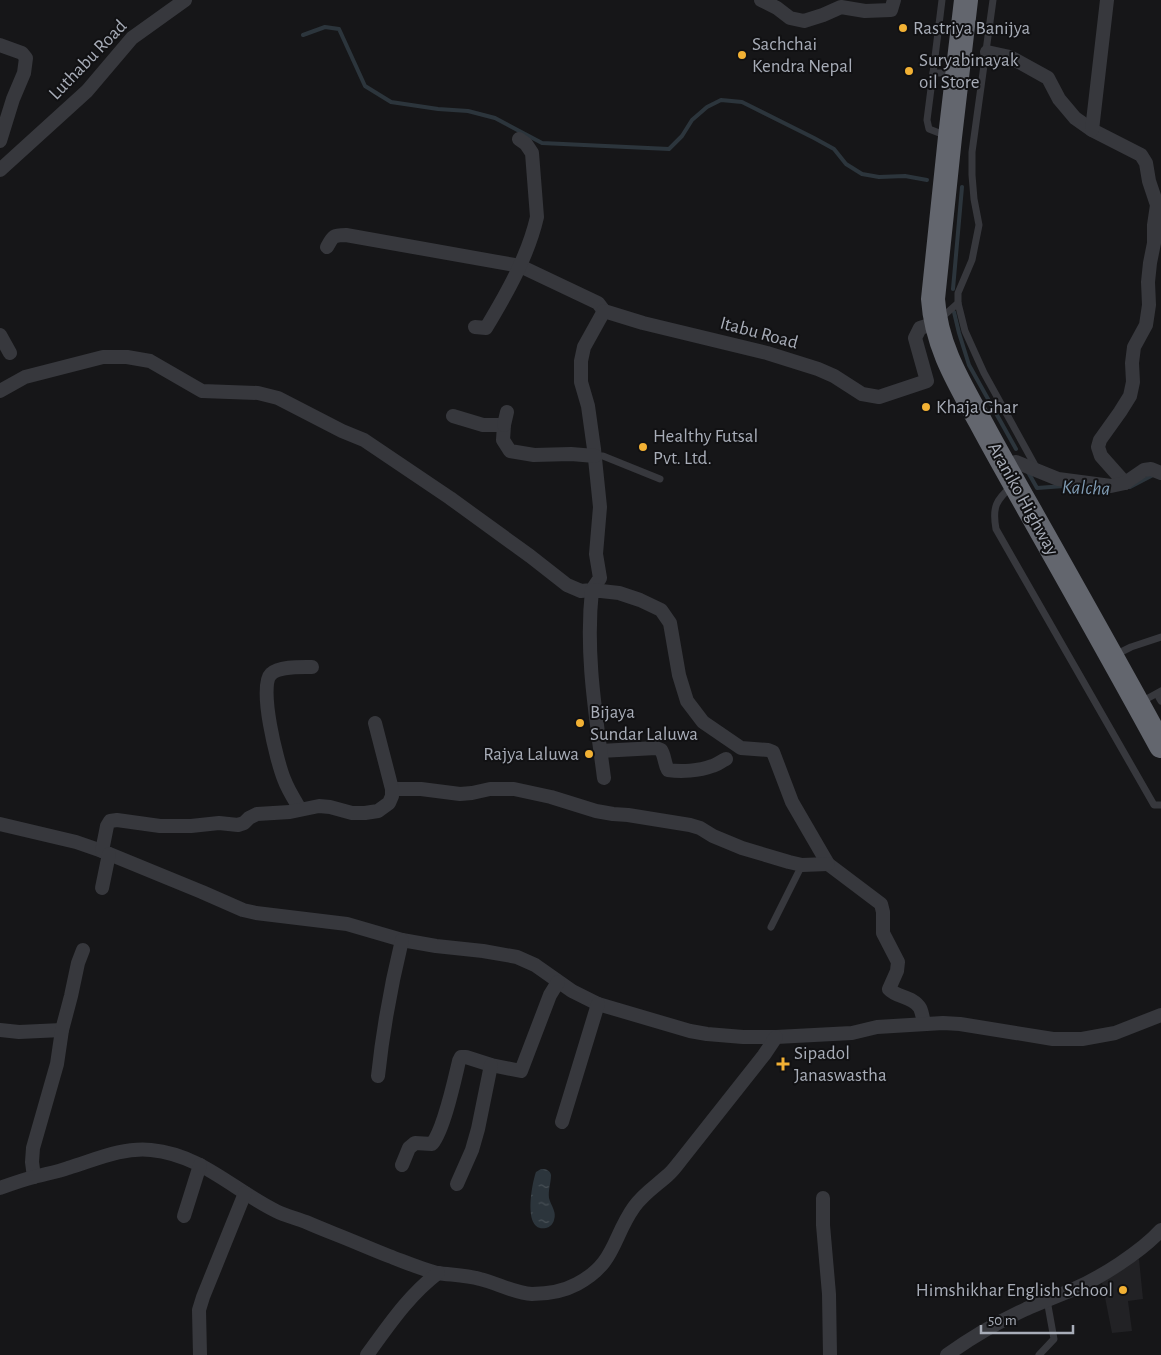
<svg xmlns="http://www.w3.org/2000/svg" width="1161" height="1355" viewBox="0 0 1161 1355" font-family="'Alegreya Sans',sans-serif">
<defs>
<pattern id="water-ripples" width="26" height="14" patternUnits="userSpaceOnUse" patternTransform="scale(1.25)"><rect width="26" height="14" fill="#2c353c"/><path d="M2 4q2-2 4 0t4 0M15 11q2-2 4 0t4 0" fill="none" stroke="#485056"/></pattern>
</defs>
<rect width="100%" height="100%" fill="#161618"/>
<!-- built -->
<polygon fill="#222225" points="1139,1259 1143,1299 1128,1301 1132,1331 1112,1333 1102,1282 1121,1267"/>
<!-- water -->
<path fill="url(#water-ripples)" d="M 541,1169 C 546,1169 550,1170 551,1175 C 551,1183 548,1190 549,1198 C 551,1206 557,1212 554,1220 C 553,1224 550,1227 546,1228 C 522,1233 532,1183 536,1172 Z"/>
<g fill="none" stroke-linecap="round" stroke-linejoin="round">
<!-- stream -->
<g stroke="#2c353c" stroke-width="4">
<polyline points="303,35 325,27 339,29 365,86 391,102 438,109 468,111 495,118 542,143 669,149 682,136 692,120 707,107 721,100 742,102 814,138 834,149 846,164 862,174 879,177 905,176 927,180"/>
<polyline points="953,289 962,187"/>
<polyline points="954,312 959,333 969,365 1016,449"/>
<polyline points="1028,472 1037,488 1064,486"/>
<polyline points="1130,487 1153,475"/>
</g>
<!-- lane -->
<g stroke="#37383d" stroke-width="7">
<polyline points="942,0 933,73 927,120 929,129 947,136"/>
<polyline points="933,73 953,73"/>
<polyline points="958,303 965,331 984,373 1037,469"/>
<polyline points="940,319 958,303 958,293 972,260 979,225 974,199 972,175 972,152 993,0"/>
<polyline points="595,456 603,456 660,479"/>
<path d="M 1012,486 C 996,500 992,507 996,529 L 1154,805 L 1161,805"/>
<polyline points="1115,655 1131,647 1161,637"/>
<polyline points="1157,694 1161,701"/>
<polyline points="1141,702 1161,691"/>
<polyline points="771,927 802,865"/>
<polyline points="1039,1355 1054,1339 1047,1300"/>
</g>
<!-- street -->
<g stroke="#37383d" stroke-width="14">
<polyline points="761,0 777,8 790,18 804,21 823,15 841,7 865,11 891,10 894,0"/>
<polyline points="0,45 22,53 26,58 24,73 13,99 0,141"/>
<polyline points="987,52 1010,57 1048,78 1059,99 1075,118 1092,130 1141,155 1146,163 1149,181 1157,205 1154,225 1154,243 1150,263 1148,282 1149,305 1146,325 1134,347 1132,363 1133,382 1130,396 1120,412 1100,440 1098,447 1101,456 1125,483"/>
<polyline points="1092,130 1107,0"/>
<polyline points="0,170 87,91 132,38 185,0"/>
<path d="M 327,247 C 333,236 333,235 346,235 L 520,266 L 598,303 L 604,311"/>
<path d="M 475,327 L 486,328 C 507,293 528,256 537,217 L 532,153 L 526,144 L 519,139"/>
<polyline points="0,335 10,353"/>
<polyline points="0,391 25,377 103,357 127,357 150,361 202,391 258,393 278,398 342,431 364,440 450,498 530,556 567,585 581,591 592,590 600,578 596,554 600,507 594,449 588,406 581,382 581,361 584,347 604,311 643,323 767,353 818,369 834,376 862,394 879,397 927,381 915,338 920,328 936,323"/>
<polyline points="453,416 483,425 504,425 503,440 510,451 534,455 571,454 595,456"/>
<polyline points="504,425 507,412"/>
<polyline points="1006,469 1016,462 1058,479 1111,486 1125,483 1144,470 1151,469 1161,473"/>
<path d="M 600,751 L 656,748 L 661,750 C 665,756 664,763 668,770 C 681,772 699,771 712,766 C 717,765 721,761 726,759"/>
<path d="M 604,778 C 596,716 585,654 592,590 L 619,593 L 640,600 L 661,610 L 670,623 L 679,675 L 687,701 L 703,722 L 741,748 L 768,750 L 773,752 L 792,802 L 828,864 L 881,904 L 883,912 L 883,933 L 898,962 L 897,971 L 889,989 C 897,998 913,996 920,1008 C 922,1012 923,1019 924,1023"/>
<polyline points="392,789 421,789 460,794 472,793 490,789 514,789 551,797 596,811 613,814 628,815 690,825 700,828 713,836 742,848 789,862 802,865 828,864"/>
<path d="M 300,809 C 294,799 288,790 284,779 C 277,762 258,686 271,674 C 279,666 302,667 312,667"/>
<polyline points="0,824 76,842 102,851 202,892 243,910 256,913 347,924 402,940 436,946 483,951 517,957 535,965 572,991 598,1004 690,1031 707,1034 743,1037 776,1037 852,1033 877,1027 943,1023 960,1024 1053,1039 1082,1039 1115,1033 1161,1015"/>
<polyline points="102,851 107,826 110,821 117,820 160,826 191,826 219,823 238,825 244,823 249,818 257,814 290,812 319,806 330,807 352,813 365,813 378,811 389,803 392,796 392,789 375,723"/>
<polyline points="102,888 109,854"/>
<polyline points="0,1030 19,1032 62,1030"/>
<path d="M 378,1076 C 383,1029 391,985 402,940"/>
<polyline points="562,1122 598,1004"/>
<path d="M 402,1165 L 409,1148 L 415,1143 L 432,1144 C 444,1129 454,1082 459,1061 L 461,1057 L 466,1057 L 491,1065 L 521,1071 L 550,995 L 558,982"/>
<polyline points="34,1177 32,1162 33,1148 57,1064 62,1030 71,996 78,963 83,950"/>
<polyline points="457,1184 472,1150 478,1129 491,1065"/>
<path d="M 0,1188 C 11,1184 22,1180 34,1177 C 45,1174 57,1172 68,1168 C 95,1160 122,1147 151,1150 C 202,1155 233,1190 276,1211 C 286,1216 296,1218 306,1222 C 315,1226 325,1230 335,1234 C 353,1241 371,1249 389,1256 C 405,1262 421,1269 437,1273 C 451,1275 466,1275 480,1279 C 497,1283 514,1293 532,1294 C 548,1294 564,1291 577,1284 C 616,1263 612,1238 634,1207 C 643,1194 657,1185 668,1175 C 673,1171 677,1165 681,1160 L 764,1055 L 776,1037"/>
<polyline points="823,1198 823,1225 829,1294 830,1355"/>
<polyline points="184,1216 200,1165"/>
<polyline points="200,1355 199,1310 203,1297 245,1193"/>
<path d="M 367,1355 C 389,1325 408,1296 438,1273"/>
<path d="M 947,1355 C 972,1337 998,1322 1026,1309 C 1042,1302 1057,1296 1072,1290 C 1100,1278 1141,1252 1161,1230"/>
</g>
<!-- highway -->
<path stroke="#63666e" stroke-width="24" d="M 966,0 L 950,137 L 933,299 C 936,345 958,381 980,421 C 996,451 1013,481 1030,511 C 1074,589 1118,667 1161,746"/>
</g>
<!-- markers -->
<g fill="#f2b134" stroke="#111113" stroke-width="2">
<circle cx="903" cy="28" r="5"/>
<circle cx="742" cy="55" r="5"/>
<circle cx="909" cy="71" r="5"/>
<circle cx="926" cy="407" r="5"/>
<circle cx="643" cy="447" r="5"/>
<circle cx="580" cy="723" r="5"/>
<circle cx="589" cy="754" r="5"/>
<path d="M780.5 1056.5h5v5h5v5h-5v5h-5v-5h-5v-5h5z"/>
<circle cx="1123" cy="1290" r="5"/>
</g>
<g text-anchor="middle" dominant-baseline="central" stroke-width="4" stroke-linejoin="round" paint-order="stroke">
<!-- poi labels -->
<g font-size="19" fill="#a8adb8" stroke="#111113" text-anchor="start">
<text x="913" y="28">Rastriya Banijya</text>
<text x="752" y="44">Sachchai<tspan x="752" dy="22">Kendra Nepal</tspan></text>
<text x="919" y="60">Suryabinayak<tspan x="919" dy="22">oil Store</tspan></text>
<text x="936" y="407">Khaja Ghar</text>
<text x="653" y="436">Healthy Futsal<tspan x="653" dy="22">Pvt. Ltd.</tspan></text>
<text x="590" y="712">Bijaya<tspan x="590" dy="22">Sundar Laluwa</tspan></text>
<text x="579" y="754" text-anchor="end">Rajya Laluwa</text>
<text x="794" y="1053">Sipadol<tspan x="794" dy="22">Janaswastha</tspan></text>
<text x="1113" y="1290" text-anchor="end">Himshikhar English School</text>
</g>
<!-- street labels -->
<g font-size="19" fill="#a8adb8" stroke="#111113">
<text transform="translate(88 60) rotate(-46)">Luthabu Road</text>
<text transform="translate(759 333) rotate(15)">Itabu Road</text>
<text transform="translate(1023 499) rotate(61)">Araniko Highway</text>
</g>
<!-- water labels -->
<g font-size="20" font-style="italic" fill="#7f9bb3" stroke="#111113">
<text transform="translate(1086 488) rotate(2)">Kalcha</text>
</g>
</g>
<!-- scale -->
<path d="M981 1325v8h92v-8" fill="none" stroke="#a8adb8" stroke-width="2.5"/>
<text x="988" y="1325" font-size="15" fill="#a8adb8" stroke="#111113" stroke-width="4" paint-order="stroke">50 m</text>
</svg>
